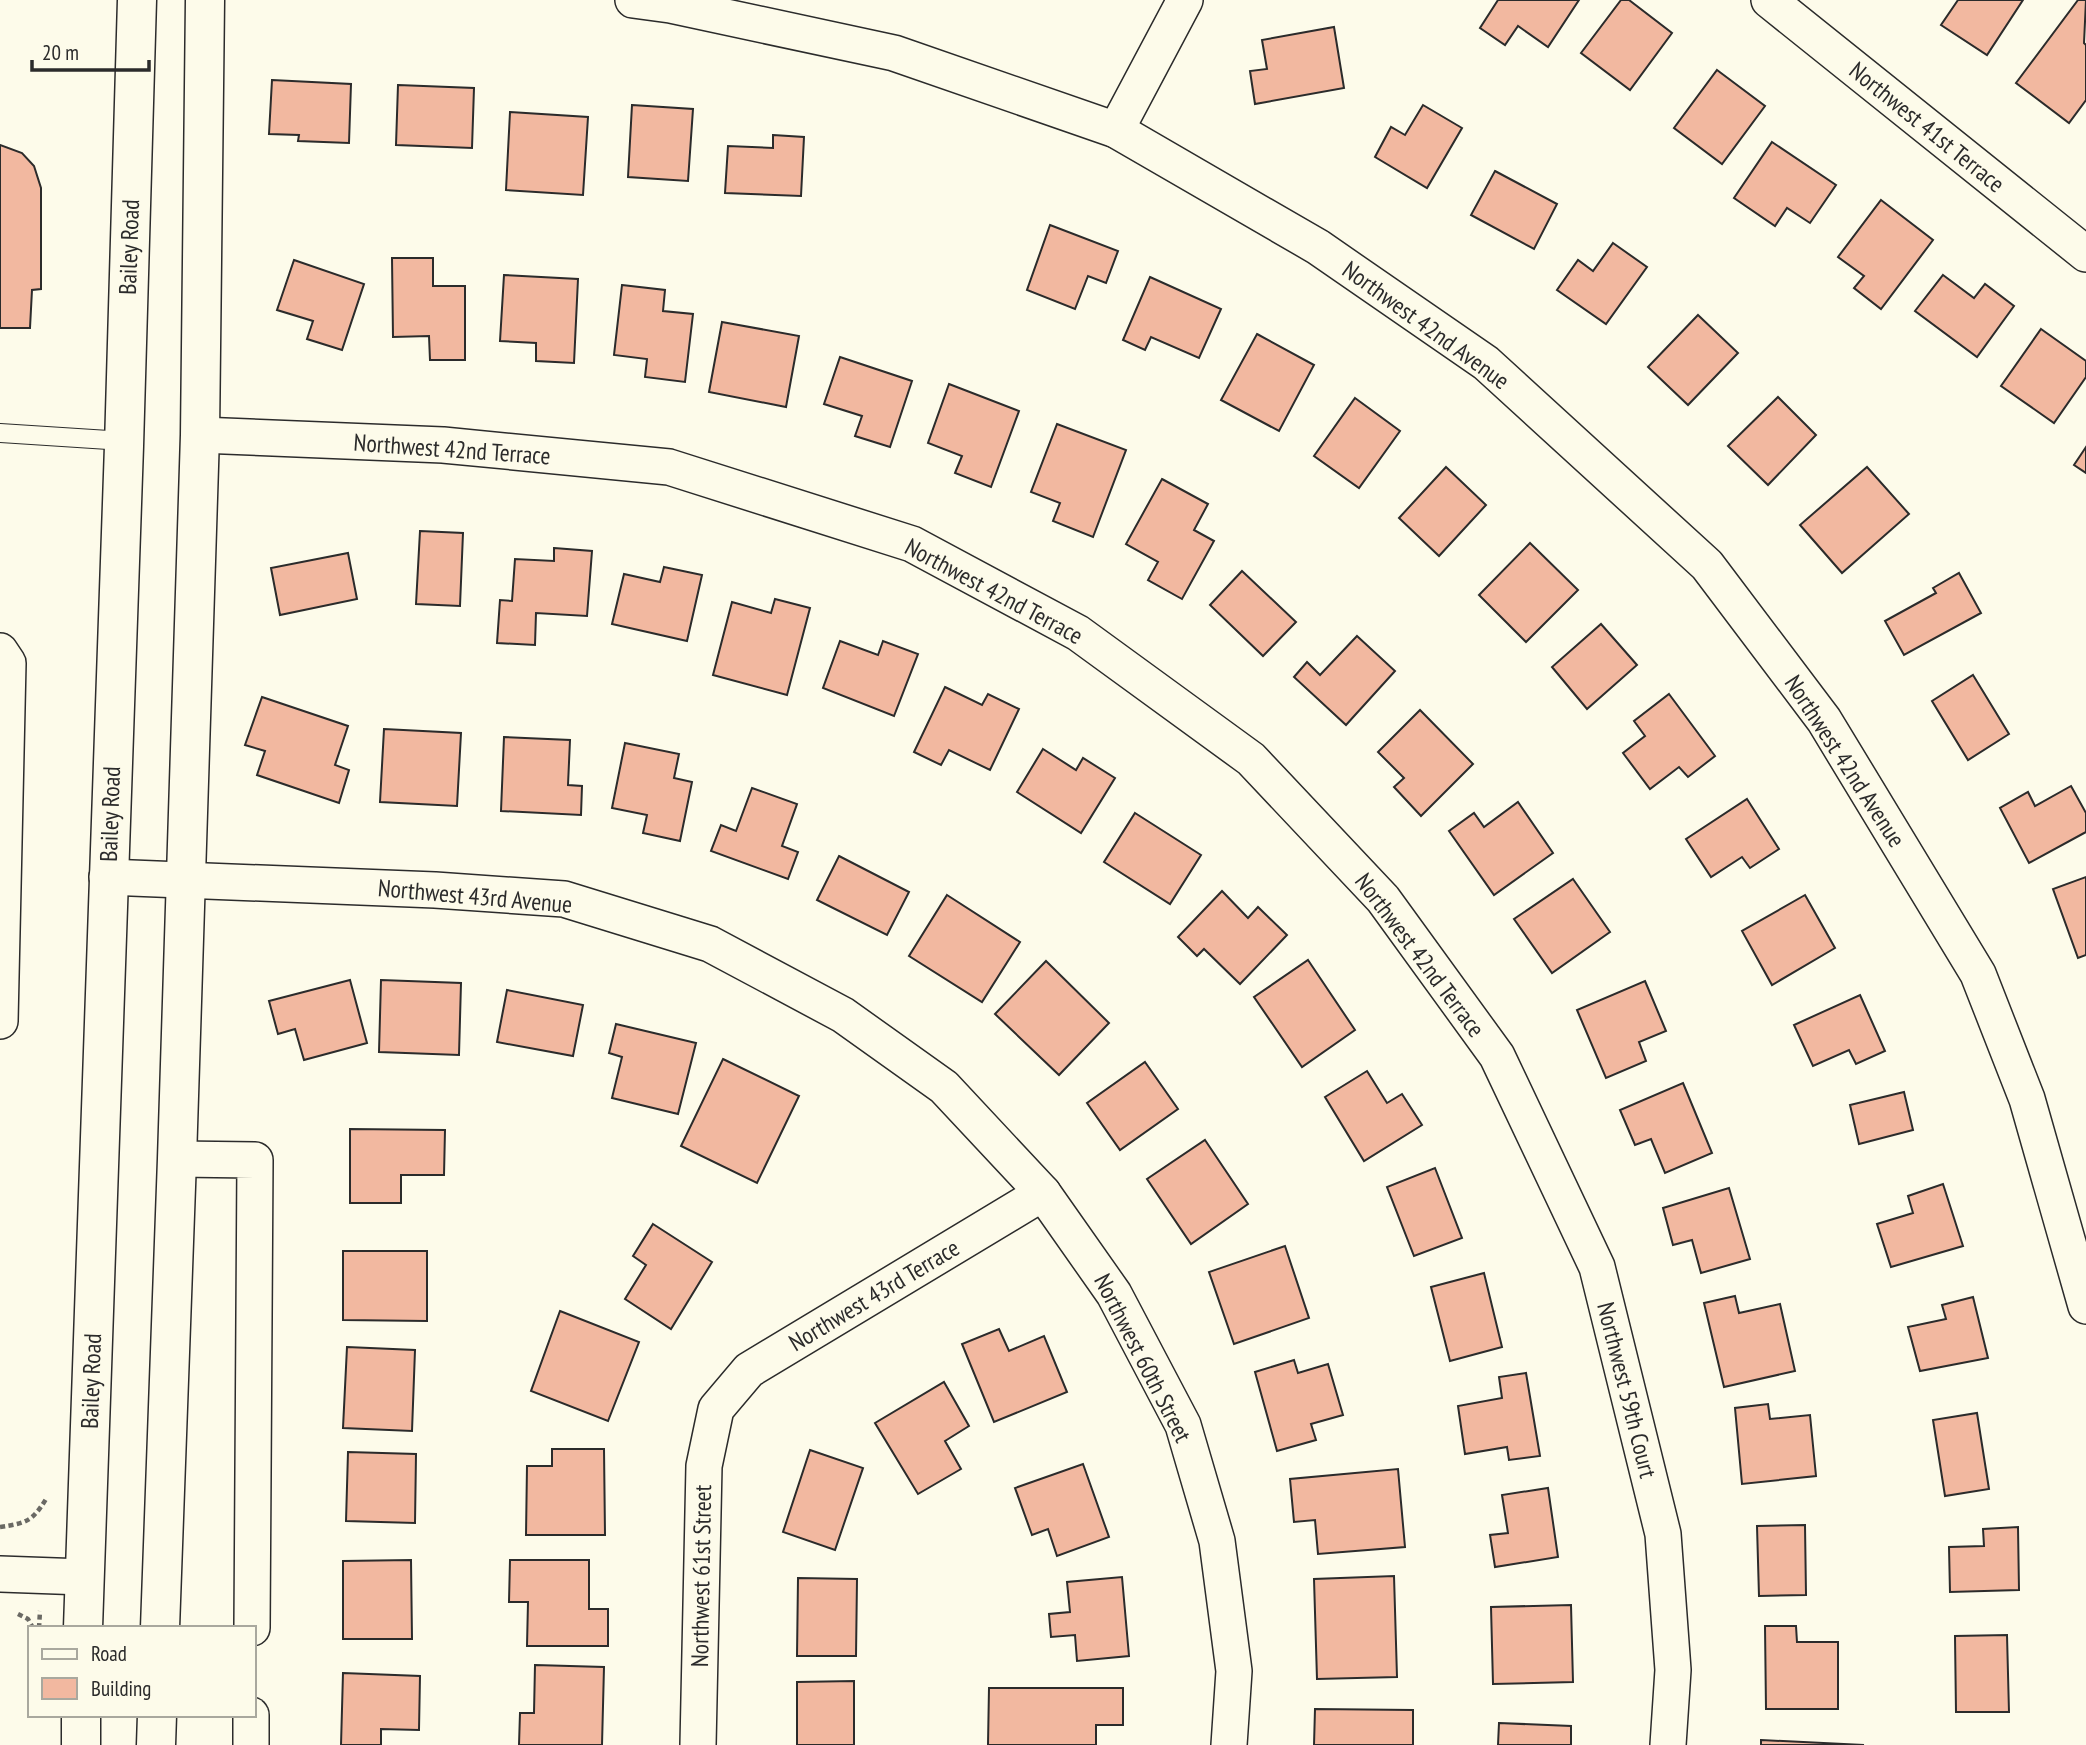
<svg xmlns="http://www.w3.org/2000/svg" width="2086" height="1745" viewBox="0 0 2086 1745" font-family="'PT Sans Narrow',sans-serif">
<rect width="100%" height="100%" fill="#fdfbea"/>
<!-- building -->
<g fill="#f2b8a0" stroke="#2b2b2b" stroke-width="2">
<polygon points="1498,0 1579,0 1548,47 1518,26 1505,45 1480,28"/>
<polygon points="1621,0 1629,0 1672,33 1630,90 1581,53"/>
<polygon points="1958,0 2023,0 1987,55 1941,25"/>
<polygon points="2078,0 2086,0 2084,43 2086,45 2086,100 2069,123 2016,83"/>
<polygon points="1334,27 1344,88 1255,104 1250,71 1267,69 1262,40"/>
<polygon points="1717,70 1765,106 1722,164 1674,128"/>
<polygon points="272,80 351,84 349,143 298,141 299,135 269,134"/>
<polygon points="398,85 474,88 472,148 396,145"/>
<polygon points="632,105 693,109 688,181 628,177"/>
<polygon points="1423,105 1462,128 1427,188 1375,157 1391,127 1405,135"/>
<polygon points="510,112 588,117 583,195 506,190"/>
<polygon points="773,135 804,137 801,196 725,193 728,146 773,148"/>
<polygon points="1772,142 1836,185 1810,223 1787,208 1775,226 1734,198"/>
<polygon points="0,145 22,153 34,166 41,188 41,289 32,290 30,328 0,328"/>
<polygon points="1495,171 1557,204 1534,249 1471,215"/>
<polygon points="1881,200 1933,240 1881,309 1854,288 1864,276 1838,257"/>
<polygon points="1050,225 1118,251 1106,283 1088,276 1075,309 1027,290"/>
<polygon points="1613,243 1647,267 1606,324 1557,290 1578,260 1593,271"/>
<polygon points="392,258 433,258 433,286 465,286 465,360 430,360 429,336 393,337"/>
<polygon points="294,260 364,284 342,350 307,339 313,321 277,310"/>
<polygon points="504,275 578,279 574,363 536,361 536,343 500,341"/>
<polygon points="1943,275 1974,298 1985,284 2014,306 1977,357 1915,311"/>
<polygon points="1150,277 1221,309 1199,358 1151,337 1145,350 1123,340"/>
<polygon points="622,285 665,290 663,311 693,314 685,382 645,377 647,359 614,355"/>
<polygon points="1698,315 1738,353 1688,405 1648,367"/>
<polygon points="722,322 799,336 786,407 709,392"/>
<polygon points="2041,329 2086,361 2086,377 2054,423 2001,386"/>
<polygon points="1257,334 1314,365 1279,431 1221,400"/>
<polygon points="840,357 912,381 890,447 855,436 862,416 824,404"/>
<polygon points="949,384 1019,411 991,487 955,473 962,456 928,443"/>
<polygon points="1778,397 1816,435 1768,485 1728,446"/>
<polygon points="1355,398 1400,431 1359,488 1314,456"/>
<polygon points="1057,424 1126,450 1093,537 1053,521 1060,503 1031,492"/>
<polygon points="2086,447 2086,473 2074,465"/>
<polygon points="1446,467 1486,505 1439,556 1399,518"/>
<polygon points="1867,467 1909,514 1842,573 1800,525"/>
<polygon points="1162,479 1208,504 1194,530 1214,541 1182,599 1148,580 1158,562 1126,544"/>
<polygon points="420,531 463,533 460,606 416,604"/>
<polygon points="1530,543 1578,590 1526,642 1479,595"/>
<polygon points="554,548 592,551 587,616 536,613 535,645 497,643 500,600 512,601 515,559 554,561"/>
<polygon points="348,553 357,599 280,615 271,568"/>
<polygon points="664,567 702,575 687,641 612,624 624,574 660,582"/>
<polygon points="1242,571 1296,622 1263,656 1210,605"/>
<polygon points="1959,573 1981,613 1904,655 1885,621 1936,593 1933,588"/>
<polygon points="775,599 810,608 787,695 713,675 732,602 771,613"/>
<polygon points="1601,624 1637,665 1587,709 1552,667"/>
<polygon points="1357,636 1395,671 1346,725 1294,677 1307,662 1320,675"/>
<polygon points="840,641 878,655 883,641 918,654 894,716 823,688"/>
<polygon points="1973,675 2009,734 1968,760 1932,701"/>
<polygon points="945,687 982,705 988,694 1019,709 990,770 949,750 941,765 914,752"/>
<polygon points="1669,694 1715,756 1688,777 1679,767 1650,789 1623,753 1645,736 1634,721"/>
<polygon points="262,697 348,726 335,765 349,770 339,803 257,775 265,751 245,745"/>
<polygon points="1420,710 1473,764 1421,816 1394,787 1404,778 1378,752"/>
<polygon points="384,729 461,733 457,806 380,802"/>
<polygon points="504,737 570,740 568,785 582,786 581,815 501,811"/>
<polygon points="625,743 679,754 674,778 692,782 680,841 643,833 647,815 612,808"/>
<polygon points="1043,749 1076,770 1083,758 1115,778 1081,833 1017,792"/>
<polygon points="2071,786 2086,813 2086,832 2029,863 2000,808 2028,792 2035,806"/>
<polygon points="752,788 797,804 782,846 798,852 788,879 711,851 721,825 736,831"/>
<polygon points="1747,799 1779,849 1750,868 1742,857 1711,877 1686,839"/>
<polygon points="1518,802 1553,853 1494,895 1449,831 1474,813 1484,827"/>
<polygon points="1135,813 1201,855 1170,904 1104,862"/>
<polygon points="839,856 909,892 887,935 817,900"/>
<polygon points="2086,877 2086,955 2078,958 2053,889"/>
<polygon points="1573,879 1610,932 1552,973 1514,919"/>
<polygon points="1222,891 1248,918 1258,907 1287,935 1240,984 1204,949 1197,956 1178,937"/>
<polygon points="947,895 1020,942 982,1002 909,956"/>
<polygon points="1805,895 1835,948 1772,985 1742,931"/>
<polygon points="1308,960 1355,1030 1302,1067 1254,997"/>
<polygon points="1046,961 1109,1023 1059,1075 995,1014"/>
<polygon points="350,980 367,1043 304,1060 295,1029 278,1034 269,1001"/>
<polygon points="381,980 461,983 459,1055 379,1052"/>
<polygon points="1645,981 1666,1031 1639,1042 1646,1061 1606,1078 1577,1010"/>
<polygon points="507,990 583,1005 573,1056 497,1042"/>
<polygon points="1860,995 1885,1051 1856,1064 1849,1050 1813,1066 1794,1025"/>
<polygon points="616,1024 696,1043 678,1114 612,1098 622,1057 609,1053"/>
<polygon points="723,1059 799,1096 757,1183 681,1146"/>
<polygon points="1145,1062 1178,1109 1120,1150 1087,1103"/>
<polygon points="1367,1071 1387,1103 1402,1094 1422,1125 1364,1161 1325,1097"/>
<polygon points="1683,1083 1712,1153 1665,1173 1651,1139 1635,1145 1620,1110"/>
<polygon points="1904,1092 1913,1130 1859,1144 1850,1105"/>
<polygon points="350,1129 445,1130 444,1175 401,1175 401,1203 350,1203"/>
<polygon points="1205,1140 1248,1204 1191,1244 1147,1179"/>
<polygon points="1435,1168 1462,1238 1414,1256 1387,1187"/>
<polygon points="1943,1184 1963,1246 1891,1267 1877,1224 1913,1213 1908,1196"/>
<polygon points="1729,1188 1750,1259 1701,1273 1692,1240 1673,1245 1663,1208"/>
<polygon points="653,1224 712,1262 671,1329 625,1299 646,1265 633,1256"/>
<polygon points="1285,1246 1309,1318 1234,1344 1209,1272"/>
<polygon points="343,1251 427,1251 427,1321 343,1320"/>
<polygon points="1484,1273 1502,1347 1450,1361 1431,1287"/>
<polygon points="1735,1296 1739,1313 1780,1304 1795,1371 1724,1387 1704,1303"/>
<polygon points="1973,1297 1988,1358 1920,1371 1908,1327 1946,1319 1942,1305"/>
<polygon points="560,1311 639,1342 608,1421 531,1391"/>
<polygon points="999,1329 1009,1351 1044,1336 1067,1392 994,1422 962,1344"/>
<polygon points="347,1347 415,1350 412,1431 343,1428"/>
<polygon points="1294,1360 1298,1373 1328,1364 1343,1415 1311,1424 1316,1440 1277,1451 1255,1372"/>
<polygon points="1526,1373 1540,1456 1509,1460 1507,1447 1465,1454 1458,1406 1502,1398 1499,1377"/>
<polygon points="944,1382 969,1426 945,1441 961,1469 918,1494 875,1423"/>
<polygon points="1768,1404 1770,1419 1810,1415 1816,1476 1742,1484 1735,1408"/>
<polygon points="1977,1413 1989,1489 1945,1496 1933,1420"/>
<polygon points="552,1449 604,1449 605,1535 526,1535 527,1466 552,1466"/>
<polygon points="810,1450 863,1468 835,1550 783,1532"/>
<polygon points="348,1452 416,1454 415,1523 346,1521"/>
<polygon points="1083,1464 1109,1537 1057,1556 1048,1529 1032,1535 1015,1488"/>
<polygon points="1398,1469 1405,1547 1318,1554 1315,1520 1294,1522 1290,1479"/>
<polygon points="1548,1488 1558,1557 1495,1567 1490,1535 1508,1533 1502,1495"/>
<polygon points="1805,1525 1806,1595 1759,1596 1757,1526"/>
<polygon points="2018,1527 2019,1590 1950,1592 1949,1547 1984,1546 1983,1529"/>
<polygon points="411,1560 412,1639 343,1639 343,1561"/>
<polygon points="510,1560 589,1560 589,1609 608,1609 608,1646 527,1646 528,1602 509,1602"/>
<polygon points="1394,1576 1397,1677 1317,1679 1314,1579"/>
<polygon points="1122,1577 1129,1656 1077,1661 1075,1635 1051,1637 1049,1614 1070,1612 1067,1582"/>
<polygon points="798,1578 857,1579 856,1656 797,1656"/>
<polygon points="1571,1605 1573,1682 1493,1684 1491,1607"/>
<polygon points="1765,1626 1796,1626 1797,1642 1838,1642 1838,1709 1766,1709"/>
<polygon points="2007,1635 2009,1712 1956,1712 1955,1636"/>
<polygon points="535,1665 604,1667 602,1745 519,1745 520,1713 534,1713"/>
<polygon points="343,1673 420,1676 419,1730 381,1729 381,1745 341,1745"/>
<polygon points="854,1681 854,1745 797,1745 797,1682"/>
<polygon points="989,1688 1123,1688 1123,1725 1096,1725 1096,1745 988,1745"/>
<polygon points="1315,1709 1413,1710 1413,1745 1314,1745"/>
<polygon points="1499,1723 1571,1726 1571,1745 1498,1745"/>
<polygon points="1761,1740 1864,1745 1761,1745"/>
</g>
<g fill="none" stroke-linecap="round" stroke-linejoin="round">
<!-- lane casing -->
<g stroke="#2b2b2b" stroke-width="20">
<polyline id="lane" points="0,433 124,441"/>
</g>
<!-- street casing -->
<g stroke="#2b2b2b" stroke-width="38">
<g id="street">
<polyline points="633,0 670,5 894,53 1116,130 1318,247 1486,363 1707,565 1824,720 1978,974 2027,1099 2086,1306"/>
<polyline points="1769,0 2086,254"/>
<polyline points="1116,130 1185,0"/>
<polyline points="200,435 443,445 669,467 912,544 1078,633 1251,759 1383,899 1497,1056 1597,1267 1663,1534 1673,1670 1668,1745"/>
<polyline points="0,651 8,663 0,1021"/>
<polyline points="107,877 435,890 564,899 710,944 843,1015 944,1087 1043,1193 1114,1294 1183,1425 1217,1541 1234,1671 1229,1745"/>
<polyline points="177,1159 255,1160 252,1628"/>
<polyline points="0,1574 84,1577"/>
<polyline points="251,1745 251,1715"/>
<polyline points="698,1745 704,1466 716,1409 749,1370 1043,1193"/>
</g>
</g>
<!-- secondary casing -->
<g stroke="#2b2b2b" stroke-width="41">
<g id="secondary">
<polyline points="83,1628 124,446 137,0"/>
<polyline points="160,1628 177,1159 200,435 205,0"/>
<polyline points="81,1745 81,1715"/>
<polyline points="156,1745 157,1715"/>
</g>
</g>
<!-- path -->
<g stroke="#6a6964" stroke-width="4.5" stroke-dasharray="5 3.5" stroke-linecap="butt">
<path d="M 0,1527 C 26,1523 32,1522 46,1499"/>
<polyline points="18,1614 28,1619 33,1628"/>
<polyline points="39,1628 40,1611"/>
</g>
<!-- lane -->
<use href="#lane" stroke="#fdfbea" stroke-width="18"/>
<!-- street -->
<use href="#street" stroke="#fdfbea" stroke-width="35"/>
<!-- secondary -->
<use href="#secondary" stroke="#fdfbea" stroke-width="38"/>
</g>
<g text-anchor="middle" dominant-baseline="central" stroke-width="5" stroke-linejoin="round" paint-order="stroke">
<!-- street labels -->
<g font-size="24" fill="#2b2b2b" stroke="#fdfbea">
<text transform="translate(1927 127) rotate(39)">Northwest 41st Terrace</text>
<text transform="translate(129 247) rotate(-88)">Bailey Road</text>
<text transform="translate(1426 325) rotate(36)">Northwest 42nd Avenue</text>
<text transform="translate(452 449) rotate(4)">Northwest 42nd Terrace</text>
<text transform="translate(994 591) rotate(28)">Northwest 42nd Terrace</text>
<text transform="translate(1845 761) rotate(57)">Northwest 42nd Avenue</text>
<text transform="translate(110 814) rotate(-88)">Bailey Road</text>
<text transform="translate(475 896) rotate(5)">Northwest 43rd Avenue</text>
<text transform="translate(1420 955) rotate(53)">Northwest 42nd Terrace</text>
<text transform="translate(874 1295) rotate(-31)">Northwest 43rd Terrace</text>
<text transform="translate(1143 1358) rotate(63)">Northwest 60th Street</text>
<text transform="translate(91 1381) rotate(-88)">Bailey Road</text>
<text transform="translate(1627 1390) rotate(76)">Northwest 59th Court</text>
<text transform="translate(701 1576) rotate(-89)">Northwest 61st Street</text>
</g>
</g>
<!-- legend -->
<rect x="28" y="1626" width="228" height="91" fill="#fdfbea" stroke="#a9a89e" stroke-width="2"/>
<rect x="42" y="1649" width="35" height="10" fill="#fdfbea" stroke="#a9a89e" stroke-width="2"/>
<text x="91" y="1661" font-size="21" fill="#2b2b2b">Road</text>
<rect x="42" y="1678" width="35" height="21" fill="#f2b8a0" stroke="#a9a89e" stroke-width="2"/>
<text x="91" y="1696" font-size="21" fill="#2b2b2b">Building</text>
<!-- scale -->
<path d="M32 60v10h117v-10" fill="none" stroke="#2b2b2b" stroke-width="3.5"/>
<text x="42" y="60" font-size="21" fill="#2b2b2b" stroke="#fdfbea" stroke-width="5" paint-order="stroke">20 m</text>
</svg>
